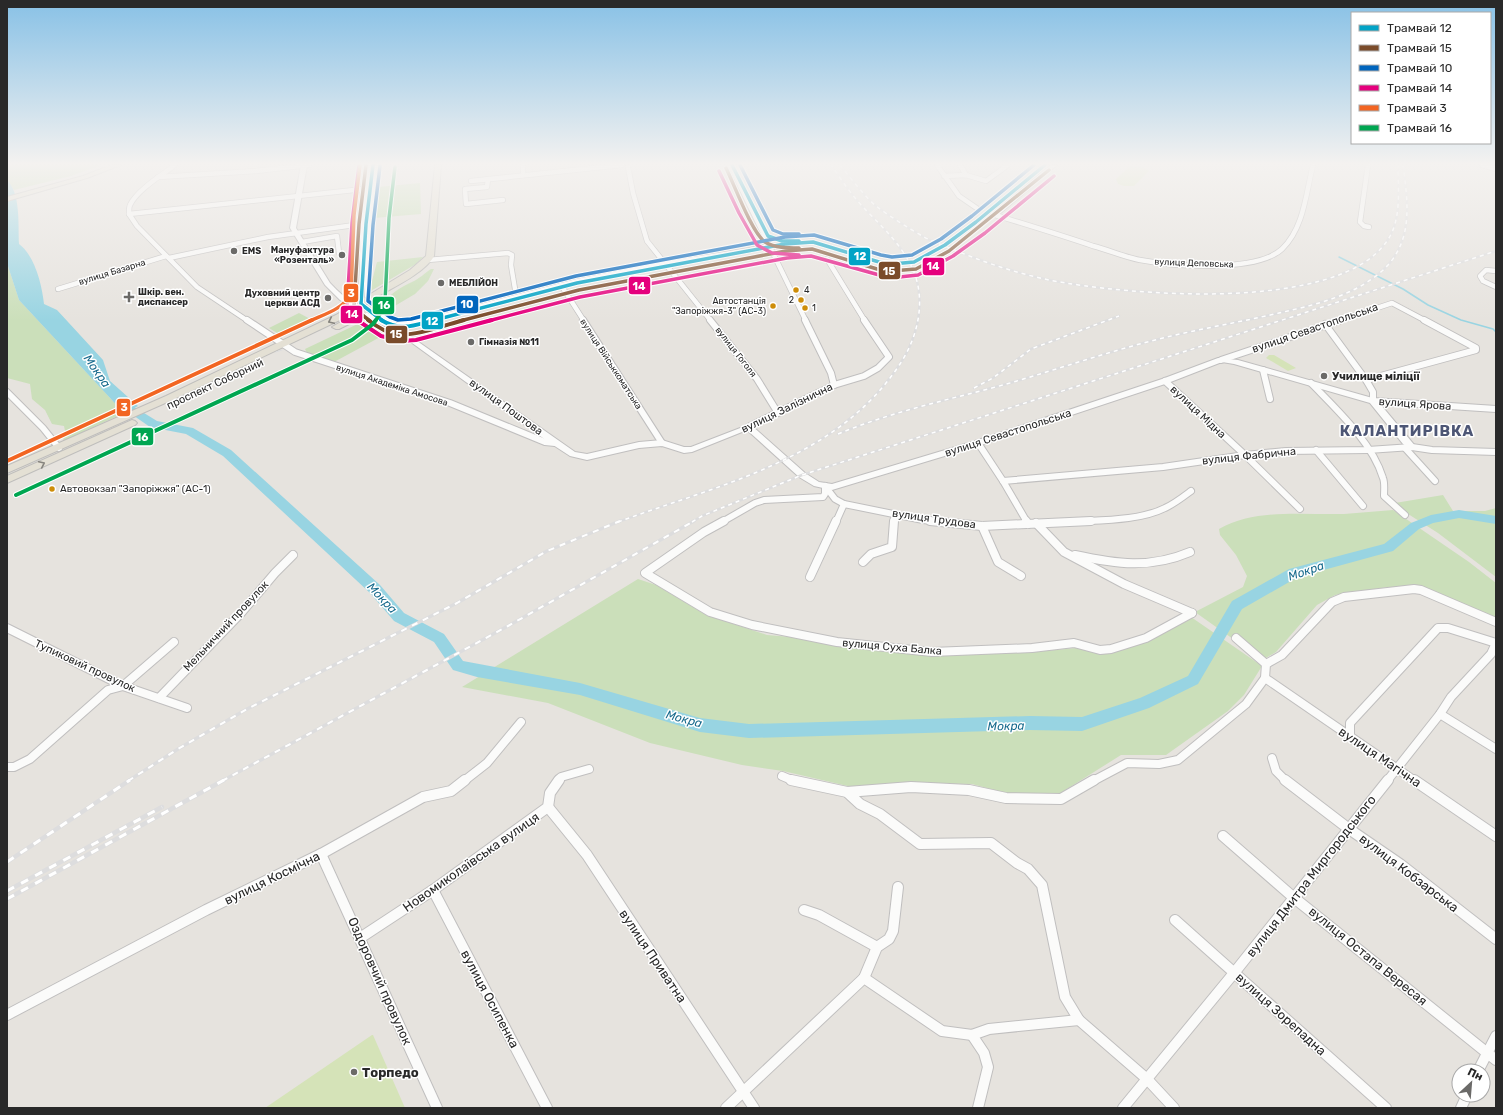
<svg xmlns="http://www.w3.org/2000/svg" width="1503" height="1115" viewBox="0 0 1503 1115" font-family="Rubik,sans-serif">
<rect width="100%" height="100%" fill="#e6e3de"/>
<!-- green -->
<g fill="#cbdfba">
<polygon points="7,165 101,165 71,176 14,190 7,180"/>
<polygon points="420,183 421,214 374,218 378,187"/>
<polygon points="423,257 416,264 369,292 377,262"/>
<polygon points="7,263 19,300 124,413 63,441 65,431 64,426 52,424 45,410 32,399 30,384 7,378"/>
<path d="M 431,269 L 434,269 L 428,281 L 415,294 L 393,307 L 383,306 C 388,294 401,287 412,282 C 419,279 425,273 431,269 Z"/>
<polygon points="299,313 314,321 282,336 269,328"/>
<polygon points="364,321 384,335 334,362 307,353 305,349"/>
<polygon points="1443,495 1453,511 1485,511 1496,508 1496,577 1438,533 1405,512 1395,503"/>
<path d="M 1393,510 L 1469,562 L 1496,583 L 1496,620 L 1406,587 L 1388,587 L 1335,595 L 1317,605 L 1276,652 L 1264,659 L 1257,656 L 1195,612 L 1243,587 L 1247,576 L 1236,555 L 1220,535 L 1219,529 C 1256,508 1303,515 1344,514 C 1360,513 1377,511 1393,510 Z"/>
<polygon points="638,579 656,585 706,615 767,635 803,638 838,645 886,652 933,654 1034,652 1076,648 1110,654 1148,640 1191,617 1262,666 1244,695 1228,711 1166,755 1121,755 1059,794 1009,794 972,784 909,783 852,787 783,771 742,765 650,743 548,703 462,687"/>
</g>
<!-- pitch -->
<g fill="#d5e3b8">
<polygon points="1130,166 1143,167 1149,171 1134,186 1124,186 1118,184 1116,179"/>
<polygon points="1269,355 1274,355 1296,368 1288,371 1266,358"/>
<polygon points="373,1035 405,1108 265,1108 372,1035"/>
</g>
<!-- water -->
<path fill="#98d4e2" d="M 7,180 C 21,194 18,225 19,244 C 35,256 42,285 44,304 L 57,310 L 103,360 L 110,381 L 138,406 L 124,413 L 19,300 L 7,263 Z"/>
<g fill="none" stroke-linecap="round" stroke-linejoin="round">
<!-- stream -->
<polyline stroke="#98d4e2" stroke-width="1.5" points="1339,257 1403,289 1428,305 1461,320 1493,329 1496,332"/>
<!-- river -->
<polygon fill="#98d4e2" fill-rule="evenodd" points="118,397 157,421 193,428 231,450 380,585 404,613 444,634 463,661 580,683 700,718 749,724 1030,716 1082,717 1140,698 1188,676 1232,601 1289,569 1384,544 1411,523 1431,515 1459,510 1496,516 1496,524 1459,518 1433,523 1419,529 1393,551 1298,577 1242,609 1198,684 1149,708 1082,731 1030,730 749,738 700,732 580,695 477,677 453,670 434,642 394,621 370,593 223,456 186,434 150,427 114,402 113,400 114,398"/>
<!-- minor-far3 casing -->
<g stroke="#c0bfbf" stroke-width="6">
<g id="minor-far3">
<path d="M 175,165 C 162,175 137,190 130,205 C 129,207 129,211 129,214 L 137,226 L 197,287 L 248,321"/>
<polyline points="523,165 523,175"/>
<polyline points="730,165 806,321"/>
<polyline points="937,165 959,196 978,209"/>
<polyline points="960,165 966,175"/>
<polyline points="1368,165 1360,222 1364,226 1369,227"/>
<polyline points="1482,165 1496,169"/>
<polyline points="628,167 633,193 647,241 711,321"/>
<polyline points="944,176 966,175 986,181 1008,165"/>
<polyline points="158,177 256,171 309,165"/>
<polyline points="488,179 487,187 465,189 466,204 503,200"/>
<polyline points="471,181 622,165"/>
<polyline points="129,214 373,188"/>
<path d="M 995,215 C 1028,225 1061,235 1093,246 C 1109,250 1124,257 1140,260 C 1172,266 1256,273 1282,249 C 1304,228 1306,193 1313,165"/>
<polyline points="302,242 337,236 339,253"/>
<polyline points="169,258 268,237 369,223"/>
<polyline points="827,259 865,321"/>
<polyline points="428,260 508,253 512,255 511,265 515,289"/>
<polyline points="1496,271 1486,270 1480,276 1483,281 1496,287"/>
<polyline points="561,285 584,321"/>
<polyline points="58,289 166,256"/>
<polyline points="367,299 368,228 376,165"/>
<polyline points="355,308 361,297 363,229 370,165"/>
<polyline points="424,321 578,281 664,264 750,250 764,247 768,244"/>
<polyline points="1338,321 1392,303 1426,321"/>
</g>
</g>
<!-- minor-far2 casing -->
<g stroke="#c0bfbf" stroke-width="8">
<g id="minor-far2">
<polyline points="247,320 295,352 450,403 545,442 555,443"/>
<polyline points="583,320 662,443"/>
<polyline points="710,320 757,379 778,413"/>
<polyline points="805,320 831,373 834,385"/>
<polyline points="1325,324 1366,380 1373,392 1373,401 1496,409"/>
<polyline points="390,327 428,320"/>
<polyline points="1221,360 1341,320"/>
<polyline points="1263,370 1270,399"/>
<polyline points="1366,380 1476,350 1476,348 1424,320"/>
<polyline points="1165,381 1245,455 1300,509"/>
<path d="M 1311,383 C 1336,409 1372,442 1383,478 C 1385,483 1384,490 1384,496 L 1405,515"/>
<polyline points="7,392 43,428 59,448"/>
<polyline points="748,427 834,385 864,376 878,368 889,357 864,320"/>
<polyline points="978,443 1003,481 1027,522"/>
<polyline points="1405,448 1435,481"/>
<polyline points="1316,450 1363,506"/>
<polyline points="1003,481 1163,467 1245,455 1286,451 1368,450 1412,447 1432,450 1496,452"/>
<polyline points="825,486 835,499 844,504 923,520 940,522"/>
<polyline points="722,522 755,503 764,500 823,497 825,494 825,486"/>
<polyline points="836,522 844,504"/>
<polyline points="894,522 895,515"/>
<path d="M 1070,522 C 1100,520 1139,521 1165,508 C 1174,504 1183,497 1191,491"/>
</g>
</g>
<!-- minor-far1 casing -->
<g stroke="#c0bfbf" stroke-width="10">
<g id="minor-far1">
<polyline points="724,521 704,532 645,573 710,612 752,625 837,642 932,652 1032,648 1074,643 1100,650 1111,649 1146,638 1192,613"/>
<polyline points="930,521 982,526 1091,521"/>
<polyline points="1026,521 1028,524"/>
<polyline points="1036,523 1064,552 1124,584 1192,613"/>
<polyline points="982,526 998,562 1021,576"/>
<path d="M 1075,555 C 1116,564 1150,569 1190,552"/>
<polyline points="863,562 871,554 892,547 894,521"/>
<polyline points="810,577 836,521"/>
<polyline points="7,628 123,686 187,708"/>
<polyline points="1236,638 1266,664"/>
<polyline points="1265,678 1415,781"/>
<polyline points="159,698 241,613 275,573 293,555"/>
<polyline points="1440,714 1496,749"/>
<polyline points="1350,737 1350,723 1438,628 1448,628 1496,643"/>
<polyline points="1272,758 1276,771 1286,781"/>
<polyline points="7,767 14,767 30,759 108,690 123,686 174,642"/>
<polyline points="782,776 794,781"/>
<polyline points="464,781 487,763 521,722"/>
<polyline points="558,781 561,777 589,769"/>
<polyline points="1093,781 1127,763 1159,764 1178,760 1246,704 1265,678 1266,664 1282,655 1332,602 1344,597 1414,589 1421,590 1496,622"/>
<polyline points="1387,781 1440,714 1451,697 1491,654 1496,643"/>
</g>
</g>
<!-- minor casing -->
<g stroke="#c0bfbf" stroke-width="12">
<g id="minor">
<polyline points="791,780 847,792 860,804 880,814 920,844 991,843 1017,863 1028,869 1042,885 1065,997 1079,1020 1147,1079 1174,1108"/>
<polyline points="1285,780 1349,829 1400,864 1496,939"/>
<polyline points="1414,780 1496,836"/>
<polyline points="847,792 911,787 969,790 1006,798 1061,799 1094,780"/>
<polyline points="548,807 587,855 754,1108"/>
<polyline points="1223,836 1293,897 1496,1060"/>
<polyline points="321,854 437,1108"/>
<polyline points="433,890 547,1108"/>
<polyline points="804,910 819,915 877,947"/>
<polyline points="1175,920 1386,1108"/>
<polyline points="360,938 433,890 548,807 550,793 559,780"/>
<polyline points="864,978 877,947 889,939 893,931 898,887"/>
<polyline points="7,1015 206,910 321,854 423,797 451,791 465,780"/>
<polyline points="972,1035 984,1053 988,1067 978,1108"/>
<polyline points="1478,1071 1496,1036"/>
<polyline points="726,1108 864,978 942,1031 972,1035 989,1029 1079,1020"/>
<polyline points="1123,1108 1234,973 1388,780"/>
<polyline points="1461,1108 1467,1095"/>
</g>
</g>
<!-- tertiary casing -->
<g stroke="#c0bfbf" stroke-width="2">
<g id="tertiary">
<path d="M 301,165 L 307,165 L 296,228 L 330,283 C 347,302 368,314 391,325 L 372,310 L 364,299 L 369,298 L 376,307 L 396,322 L 400,329 L 575,452 L 587,454 L 639,442 L 662,440 L 684,447 L 691,447 L 748,425 L 751,425 L 805,473 L 819,482 L 832,484 L 975,441 L 1162,379 L 1218,358 L 1238,360 L 1376,399 L 1416,447 L 1412,450 L 1403,444 L 1370,403 L 1234,364 L 1222,362 L 1168,383 L 981,445 L 832,490 L 814,486 L 799,477 L 747,430 L 692,452 L 684,453 L 662,446 L 639,448 L 587,460 L 570,456 L 547,441 L 397,332 L 367,318 L 340,300 L 325,285 L 290,228 Z"/>
<polygon points="1051,165 1057,165 997,216 993,216 993,214"/>
</g>
</g>
<!-- primary casing -->
<g stroke="#bfbebc" stroke-width="2">
<g id="primary">
<polygon points="112,165 121,165 87,178 7,201 7,197 83,176"/>
<path d="M 435,165 L 441,165 L 434,256 C 425,273 392,288 375,298 L 381,298 L 382,300 L 359,319 L 339,329 L 336,329 L 332,327 L 353,315 L 375,299 L 342,319 L 172,400 L 7,473 L 7,466 L 166,396 L 336,315 L 410,270 L 426,256 Z"/>
<polygon points="132,420 135,421 137,423 135,425 7,483 7,476"/>
</g>
</g>
<!-- minor-far3 -->
<use href="#minor-far3" stroke="#fbfbfa" stroke-width="4.5"/>
<!-- minor-far2 -->
<use href="#minor-far2" stroke="#fbfbfa" stroke-width="6"/>
<!-- minor-far1 -->
<use href="#minor-far1" stroke="#fbfbfa" stroke-width="8"/>
<!-- minor -->
<use href="#minor" stroke="#fbfbfa" stroke-width="10"/>
<!-- tertiary -->
<use href="#tertiary" fill="#fbfbfa" fill-rule="evenodd"/>
<!-- primary -->
<use href="#primary" fill="#e4e0d4" fill-rule="evenodd"/>
<!-- tram -->
<g stroke="#ddddde" stroke-width="1">
<polyline points="765,248 770,244 771,240 768,236"/>
<polyline points="276,352 282,350"/>
</g>
<!-- rail-far2 casing -->
<g stroke="#ddddde" stroke-width="2.5">
<g id="rail-far2">
<path d="M 840,165 C 851,178 863,195 876,206 C 889,216 910,229 924,237 C 933,242 943,245 952,249 C 983,262 1016,273 1049,280 C 1125,295 1337,314 1387,241 C 1402,220 1398,189 1398,165"/>
<polyline points="974,388 993,378 1031,349 1119,316"/>
<path d="M 838,434 C 891,412 947,400 1003,385 C 1052,371 1101,354 1151,341 C 1193,330 1236,323 1279,313 C 1314,305 1354,296 1382,271 C 1414,242 1408,203 1403,165"/>
<path d="M 618,522 C 718,485 837,460 900,364 C 916,340 925,307 916,278 C 907,249 883,228 862,206 C 850,193 841,179 831,165"/>
<polyline points="692,522 702,516 802,475 1496,251"/>
</g>
</g>
<!-- rail-far1 casing -->
<g stroke="#ddddde" stroke-width="3.5">
<g id="rail-far1">
<polyline points="128,781 178,749 247,709 457,603 547,551 620,521"/>
<polyline points="222,781 508,626 694,521"/>
</g>
</g>
<!-- rail casing -->
<g stroke="#ddddde" stroke-width="4.5">
<g id="rail">
<polyline points="7,862 130,780"/>
<polyline points="7,891 162,807"/>
<polyline points="7,899 224,780"/>
</g>
</g>
<!-- rail-far2 -->
<use href="#rail-far2" stroke="#fff" stroke-width="1.5" stroke-dasharray="4" stroke-linecap="butt"/>
<!-- rail-far1 -->
<use href="#rail-far1" stroke="#fff" stroke-width="2" stroke-dasharray="6" stroke-linecap="butt"/>
<!-- rail -->
<use href="#rail" stroke="#fff" stroke-width="3" stroke-dasharray="8" stroke-linecap="butt"/>
<!-- tram-1-far1 casing -->
<g stroke="#fff" stroke-width="5.5">
<g id="tram-1-far1">
<polyline points="373,165 366,224 361,304 383,321"/>
<polyline points="732,165 768,236 782,241 799,241"/>
<polyline points="431,321 577,283 785,244 813,242 879,262 892,264 914,262 945,245 976,222 1045,165"/>
</g>
</g>
<!-- tram-1 casing -->
<g stroke="#fff" stroke-width="6">
<path id="tram-1" d="M 381,320 C 401,332 415,325 435,320"/>
</g>
<!-- tram-2-far1 casing -->
<g stroke="#fff" stroke-width="5.5">
<g id="tram-2-far1">
<polyline points="366,165 359,224 354,305 361,314 370,321"/>
<path d="M 726,168 C 734,184 752,233 765,242 C 775,248 788,248 799,248"/>
<polyline points="460,321 579,290 786,251 812,249 877,269 891,271 916,269 949,251 1049,170"/>
</g>
</g>
<!-- tram-2 casing -->
<g stroke="#fff" stroke-width="6">
<path id="tram-2" d="M 368,320 C 376,326 386,333 396,334 C 415,337 445,325 464,320"/>
</g>
<!-- tram-3 casing -->
<g stroke="#fff" stroke-width="5.5">
<g id="tram-3">
<polyline points="740,165 773,230 783,234 799,234"/>
<polyline points="380,166 373,225 368,301 390,317 398,320 411,319 576,276 785,237 814,235 881,255 892,257 912,255 941,239 972,216 1034,165"/>
</g>
</g>
<!-- tram-4-far1 casing -->
<g stroke="#fff" stroke-width="5.5">
<g id="tram-4-far1">
<polyline points="719,171 739,213 757,245 772,253 799,255"/>
<polyline points="358,321 347,307 352,223 359,165"/>
<polyline points="488,321 580,297 787,258 811,256 890,278 918,275 953,256 985,233 1054,176"/>
</g>
</g>
<!-- tram-4 casing -->
<g stroke="#fff" stroke-width="6">
<polyline id="tram-4" points="357,320 381,336 402,341 416,340 492,320"/>
</g>
<!-- tram-5-far1 casing -->
<g stroke="#fff" stroke-width="5.5">
<path id="tram-5-far1" d="M 310,321 C 325,314 343,309 351,294 L 354,215 L 360,165"/>
</g>
<!-- tram-5 casing -->
<g stroke="#fff" stroke-width="6">
<polyline id="tram-5" points="7,461 312,320"/>
</g>
<!-- tram-6-far1 casing -->
<g stroke="#fff" stroke-width="5.5">
<polyline id="tram-6-far1" points="375,321 381,313 385,302 389,218 395,167"/>
</g>
<!-- tram-6 casing -->
<g stroke="#fff" stroke-width="6">
<polyline id="tram-6" points="16,495 352,340 373,324 376,320"/>
</g>
<!-- tram-1-far1 -->
<use href="#tram-1-far1" stroke="#02a3c6" stroke-width="3.5"/>
<!-- tram-1 -->
<use href="#tram-1" stroke="#02a3c6" stroke-width="4"/>
<!-- tram-2-far1 -->
<use href="#tram-2-far1" stroke="#7a4b2a" stroke-width="3.5"/>
<!-- tram-2 -->
<use href="#tram-2" stroke="#7a4b2a" stroke-width="4"/>
<!-- tram-3 -->
<use href="#tram-3" stroke="#0065bd" stroke-width="3.5"/>
<!-- tram-4-far1 -->
<use href="#tram-4-far1" stroke="#e5007d" stroke-width="3.5"/>
<!-- tram-4 -->
<use href="#tram-4" stroke="#e5007d" stroke-width="4"/>
<!-- tram-5-far1 -->
<use href="#tram-5-far1" stroke="#f26522" stroke-width="3.5"/>
<!-- tram-5 -->
<use href="#tram-5" stroke="#f26522" stroke-width="4"/>
<!-- tram-6-far1 -->
<use href="#tram-6-far1" stroke="#00a651" stroke-width="3.5"/>
<!-- tram-6 -->
<use href="#tram-6" stroke="#00a651" stroke-width="4"/>
</g>
<!-- one-way arrows -->
<defs><path id="oneway-chevron" d="M-2-3.5L2.5 0L-2 3.5" fill="none" stroke-width="1.6" stroke-linecap="round" stroke-linejoin="round"/></defs>
<g stroke="#86847e">
<use href="#oneway-chevron" transform="translate(331 321) rotate(155)"/>
<use href="#oneway-chevron" transform="translate(42 464) rotate(-25)"/>
</g>
<!-- sky -->
<linearGradient id="sky" x2="0" y2="1"><stop stop-color="#88c1e6"/><stop offset="0.51" stop-color="#f4f2f0"/><stop offset="1" stop-color="#f4f2f0" stop-opacity="0"/></linearGradient>
<rect width="1503" height="321" fill="url(#sky)"/>
<!-- markers -->
<g fill="#6b6a68" stroke="#fff" stroke-width="1.5">
<circle cx="234" cy="251" r="4"/>
<circle cx="342" cy="255" r="4"/>
<circle cx="441" cy="283" r="4"/>
<path d="M127 291h4v4h4v4h-4v4h-4v-4h-4v-4h4z"/>
<circle cx="328" cy="298" r="4"/>
<circle cx="471" cy="342" r="4"/>
<circle cx="1324" cy="376" r="4"/>
<circle cx="354" cy="1072" r="4"/>
</g>
<g fill="#ce8d08" stroke="#fff" stroke-width="1.5">
<circle cx="796" cy="290" r="3.5"/>
<circle cx="801" cy="300" r="3.5"/>
<circle cx="773" cy="306" r="3.5"/>
<circle cx="805" cy="308" r="3.5"/>
<circle cx="52" cy="489" r="3.5"/>
</g>
<g text-anchor="middle" dominant-baseline="central" stroke-width="3" stroke-linejoin="round" paint-order="stroke">
<!-- far-poi labels -->
<g font-size="9" font-weight="bold" fill="#292929" stroke="#fff" text-anchor="start">
<text x="334" y="250" text-anchor="end">Мануфактура<tspan x="334" dy="10">«Розенталь»</tspan></text>
<text x="242" y="251">EMS</text>
<text x="449" y="283">МЕБЛІЙОН</text>
<text x="138" y="292">Шкір. вен.<tspan x="138" dy="10">диспансер</tspan></text>
<text x="320" y="293" text-anchor="end">Духовний центр<tspan x="320" dy="10">церкви АСД</tspan></text>
<text x="479" y="342">Гімназія №11</text>
</g>
<!-- far-street labels -->
<g font-size="9" fill="#292929" stroke="#fff">
<text transform="translate(1194 263) rotate(2)">вулиця Деповська</text>
<text transform="translate(112 272) rotate(-17)">вулиця Базарна</text>
<text transform="translate(736 352) rotate(52)">вулиця Гоголя</text>
<text transform="translate(611 364) rotate(57)">вулиця Військкоматська</text>
<text transform="translate(392 385) rotate(18)">вулиця Академіка Амосова</text>
</g>
<!-- far-bus labels -->
<g font-size="9" fill="#292929" stroke="#fff" text-anchor="start">
<text x="804" y="290">4</text>
<text x="794" y="300" text-anchor="end">2</text>
<text x="766" y="301" text-anchor="end">Автостанція<tspan x="766" dy="10">"Запоріжжя-3" (АС-3)</tspan></text>
<text x="812" y="308">1</text>
</g>
<!-- bus labels -->
<g font-size="10" fill="#292929" stroke="#fff" text-anchor="start">
<text x="60" y="489">Автовокзал "Запоріжжя" (АС-1)</text>
</g>
<!-- street labels -->
<g font-size="11" fill="#292929" stroke="#fff">
<text transform="translate(1315 328) rotate(-19)">вулиця Севастопольська</text>
<text transform="translate(215 384) rotate(-25)">проспект Соборний</text>
<text transform="translate(1415 404) rotate(4)">вулиця Ярова</text>
<text transform="translate(506 407) rotate(36)">вулиця Поштова</text>
<text transform="translate(787 408) rotate(-26)">вулиця Залізнична</text>
<text transform="translate(1198 412) rotate(43)">вулиця Мідна</text>
<text transform="translate(1008 433) rotate(-18)">вулиця Севастопольська</text>
<text transform="translate(1249 456) rotate(-6)">вулиця Фабрична</text>
<text transform="translate(934 519) rotate(8)">вулиця Трудова</text>
<text transform="translate(226 626) rotate(-47)">Мельничний провулок</text>
<text transform="translate(892 647) rotate(5)">вулиця Суха Балка</text>
<text transform="translate(85 666) rotate(25)">Тупиковий провулок</text>
</g>
<!-- poi labels -->
<g font-size="11" font-weight="bold" fill="#292929" stroke="#fff" text-anchor="start">
<text x="1332" y="376">Училище міліції</text>
</g>
<!-- water labels -->
<g font-size="12" font-style="italic" fill="#186b8d" stroke="#fff">
<text transform="translate(97 371) rotate(55)">Мокра</text>
<text transform="translate(1306 571) rotate(-19)">Мокра</text>
<text transform="translate(382 598) rotate(47)">Мокра</text>
<text transform="translate(684 719) rotate(15)">Мокра</text>
<text transform="translate(1006 726) rotate(-1)">Мокра</text>
</g>
<!-- near-street labels -->
<g font-size="13" fill="#292929" stroke="#fff">
<text transform="translate(1380 757) rotate(34)">вулиця Магічна</text>
<text transform="translate(471 862) rotate(-35)">Новомиколаївська вулиця</text>
<text transform="translate(1409 873) rotate(37)">вулиця Кобзарська</text>
<text transform="translate(1311 876) rotate(-52)">вулиця Дмитра Миргородського</text>
<text transform="translate(272 878) rotate(-26)">вулиця Космічна</text>
<text transform="translate(653 956) rotate(56)">вулиця Приватна</text>
<text transform="translate(1368 956) rotate(39)">вулиця Остапа Вересая</text>
<text transform="translate(380 981) rotate(66)">Оздоровчий провулок</text>
<text transform="translate(490 999) rotate(62)">вулиця Осипенка</text>
<text transform="translate(1281 1014) rotate(42)">вулиця Зорепадна</text>
</g>
<!-- near-poi labels -->
<g font-size="13" font-weight="bold" fill="#292929" stroke="#fff" text-anchor="start">
<text x="362" y="1072">Торпедо</text>
</g>
<!-- district labels -->
<g font-size="15" font-weight="bold" letter-spacing="1" fill="#4d5675" stroke="#fff">
<text x="1407" y="431">КАЛАНТИРІВКА</text>
</g>
</g>
<g stroke="#fff" stroke-width="1.5">
<rect x="848" y="247" width="23" height="19" rx="4" fill="#02a3c6"/>
<rect x="922" y="257" width="23" height="19" rx="4" fill="#e5007d"/>
<rect x="878" y="261" width="23" height="19" rx="4" fill="#7a4b2a"/>
<rect x="628" y="276" width="23" height="19" rx="4" fill="#e5007d"/>
<rect x="343" y="283" width="16" height="20" rx="4" fill="#f26522"/>
<rect x="456" y="295" width="23" height="19" rx="4" fill="#0065bd"/>
<rect x="372" y="296" width="23" height="19" rx="4" fill="#00a651"/>
<rect x="340" y="305" width="23" height="19" rx="4" fill="#e5007d"/>
<rect x="421" y="311" width="23" height="19" rx="4" fill="#02a3c6"/>
<rect x="385" y="325" width="23" height="19" rx="4" fill="#7a4b2a"/>
<rect x="116" y="398" width="15" height="19" rx="4" fill="#f26522"/>
<rect x="131" y="427" width="23" height="19" rx="4" fill="#00a651"/>
</g>
<g font-size="11" text-anchor="middle" font-weight="bold" fill="#fff">
<text x="860" y="260">12</text>
<text x="933" y="270">14</text>
<text x="889" y="275">15</text>
<text x="639" y="290">14</text>
<text x="351" y="297">3</text>
<text x="467" y="308">10</text>
<text x="384" y="309">16</text>
<text x="352" y="318">14</text>
<text x="432" y="325">12</text>
<text x="396" y="338">15</text>
<text x="124" y="411">3</text>
<text x="142" y="441">16</text>
</g>
<!-- border -->
<rect width="1503" height="1115" fill="none" stroke="#292929" stroke-width="16"/>
<!-- legend -->
<rect x="1351" y="12" width="140" height="132" fill="#ffffff" stroke="#a9a9a9"/>
<rect x="1359" y="25" width="20" height="6" fill="#02a3c6" stroke="#a9a9a9"/>
<text x="1387" y="32" font-size="12" fill="#292929">Трамвай 12</text>
<rect x="1359" y="45" width="20" height="6" fill="#7a4b2a" stroke="#a9a9a9"/>
<text x="1387" y="52" font-size="12" fill="#292929">Трамвай 15</text>
<rect x="1359" y="65" width="20" height="6" fill="#0065bd" stroke="#a9a9a9"/>
<text x="1387" y="72" font-size="12" fill="#292929">Трамвай 10</text>
<rect x="1359" y="85" width="20" height="6" fill="#e5007d" stroke="#a9a9a9"/>
<text x="1387" y="92" font-size="12" fill="#292929">Трамвай 14</text>
<rect x="1359" y="105" width="20" height="6" fill="#f26522" stroke="#a9a9a9"/>
<text x="1387" y="112" font-size="12" fill="#292929">Трамвай 3</text>
<rect x="1359" y="125" width="20" height="6" fill="#00a651" stroke="#a9a9a9"/>
<text x="1387" y="132" font-size="12" fill="#292929">Трамвай 16</text>
<!-- north arrow -->
<g transform="translate(1471 1083) rotate(26)"><circle r="19" fill="#ffffff" stroke="#a9a9a9"/>
<path d="M0-3L7 15L0 10L-7 15Z" fill="#6b6a68"/>
<text y="-6" font-size="11" font-weight="bold" text-anchor="middle" fill="#292929">Пн</text>
</g>
</svg>
